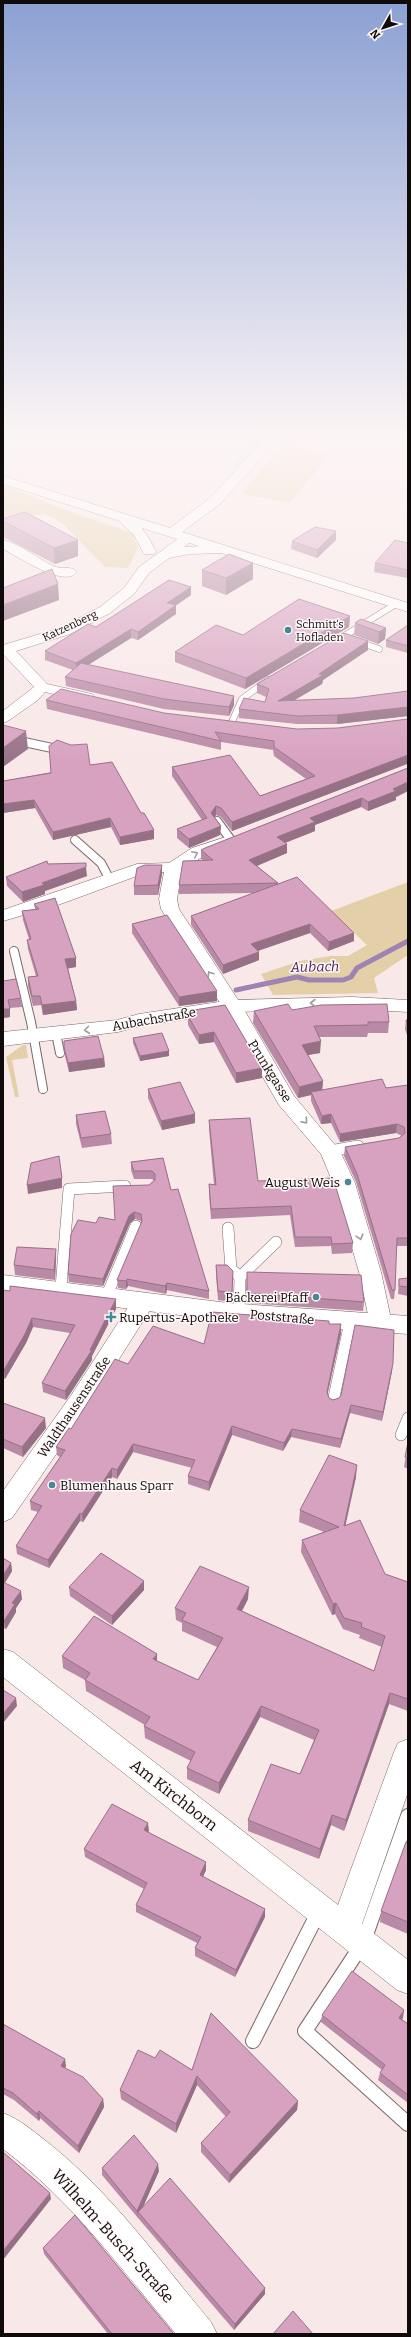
<svg xmlns="http://www.w3.org/2000/svg" width="411" height="2337" viewBox="0 0 411 2337" font-family="Bitter,serif">
<rect width="100%" height="100%" fill="#f9e8e8"/>
<!-- green -->
<g fill="#e4d0a8">
<polygon points="258,439 266,439 238,469 233,469 234,465"/>
<polygon points="282,446 332,453 289,503 242,494"/>
<polygon points="3,485 76,514 130,532 138,538 134,539 138,547 128,568 105,567 62,523 45,514 3,518"/>
<polygon points="408,882 408,955 374,978 378,993 273,995 261,974 300,961 330,956 348,956 367,945 331,911"/>
<polygon points="23,1045 26,1045 28,1058 12,1060 19,1097 15,1097 6,1057"/>
</g>
<g fill="none" stroke-linecap="round" stroke-linejoin="round">
<!-- stream -->
<polyline stroke="#9f83b3" stroke-width="5" points="236,990 297,977 309,980 343,980 351,977 357,968 408,941"/>
<!-- lane-far3 casing -->
<g stroke="#786969" stroke-width="7">
<g id="lane-far3">
<polyline points="336,641 396,604"/>
<polyline points="356,641 379,649"/>
<polyline points="231,724 242,699 268,680"/>
<polyline points="3,737 28,743"/>
</g>
</g>
<!-- lane-far2 casing -->
<g stroke="#786969" stroke-width="10">
<g id="lane-far2">
<polyline points="24,742 52,748"/>
<polyline points="217,821 231,840"/>
<polyline points="75,840 101,863 110,880"/>
<polyline points="14,951 31,1022 43,1089"/>
<polyline points="56,1033 60,1053"/>
</g>
</g>
<!-- lane-far1 casing -->
<g stroke="#786969" stroke-width="12">
<g id="lane-far1">
<polyline points="330,1151 358,1146"/>
<polyline points="228,1228 231,1269 240,1277"/>
<polyline points="61,1288 69,1189 125,1186"/>
<polyline points="107,1295 136,1226"/>
<polyline points="239,1313 240,1277 276,1242"/>
<polyline points="333,1402 350,1322"/>
<polyline points="401,1435 408,1418"/>
</g>
</g>
<!-- lane casing -->
<g stroke="#786969" stroke-width="16">
<g id="lane">
<polyline points="408,1816 363,1943 305,2031 408,2124"/>
<polyline points="253,2041 319,1911"/>
</g>
</g>
<!-- street casing -->
<g stroke="#786969" stroke-width="1">
<g id="street">
<path d="M 124,515 C 139,519 149,538 156,551 L 154,554 L 144,554 L 134,535 L 117,519 L 119,516 Z"/>
<polygon points="187,535 194,539 184,547 221,545 228,549 221,553 190,554 169,558 149,573 134,594 110,613 70,634 16,651 47,684 92,694 95,697 92,700 87,702 45,692 38,700 8,721 3,723 3,711 34,687 3,654 3,645 60,628 100,607 124,588 139,567 182,536"/>
<path d="M 3,540 C 22,545 37,558 53,566 C 61,570 72,565 77,572 C 65,589 17,556 3,549 Z"/>
<polygon points="229,836 235,837 237,841 235,845 204,856 182,869 177,899 179,909 242,1006 294,1096 340,1151 355,1183 381,1272 392,1324 389,1330 381,1333 373,1330 370,1324 359,1272 333,1183 321,1154 279,1105 222,1006 161,909 159,899 164,872 145,873 58,905 3,921 3,910 137,864 169,863 192,848"/>
<polygon points="144,1293 152,1295 155,1301 152,1307 88,1408 12,1518 3,1522 3,1491 72,1394 136,1295"/>
<polygon points="3,1649 13,1652 338,1905 394,1752 398,1743 408,1739 408,1792 362,1924 408,1960 408,1994 397,1990 3,1677"/>
<path d="M 3,2113 C 19,2119 32,2130 46,2141 C 110,2191 159,2260 211,2322 L 217,2334 L 176,2334 C 121,2269 72,2201 3,2149 Z"/>
</g>
</g>
<!-- secondary casing -->
<g stroke="#786969" stroke-width="1">
<g id="secondary">
<polygon points="265,439 278,439 220,504 182,532 408,603 408,612 3,484 3,476 170,528 210,498"/>
<polygon points="352,997 408,1000 408,1012 352,1009 232,1012 140,1026 118,1032 3,1046 3,1032 117,1020 139,1014 232,1000"/>
<polygon points="3,1275 228,1303 408,1316 408,1334 228,1321 3,1293"/>
</g>
</g>
<!-- lane-far3 -->
<use href="#lane-far3" stroke="#fff" stroke-width="6"/>
<!-- lane-far2 -->
<use href="#lane-far2" stroke="#fff" stroke-width="8"/>
<!-- lane-far1 -->
<use href="#lane-far1" stroke="#fff" stroke-width="11"/>
<!-- lane -->
<use href="#lane" stroke="#fff" stroke-width="14"/>
<!-- street -->
<use href="#street" fill="#fff" fill-rule="evenodd"/>
<!-- secondary -->
<use href="#secondary" fill="#fff" fill-rule="evenodd"/>
</g>
<!-- wall -->
<g fill="#b98aa5">
<polygon points="3,519 78,540 78,556 55,564 3,537"/>
<polygon points="336,540 317,558 291,549 292,541"/>
<polygon points="408,543 408,578 374,572 375,563"/>
<polygon points="253,563 253,579 226,595 202,586 202,570"/>
<polygon points="191,595 176,605 176,614 138,640 131,638 88,665 234,696 234,705 229,716 164,709 66,686 65,677 73,670 45,660 45,651 96,627"/>
<polygon points="350,616 349,627 245,689 175,662 175,652"/>
<polygon points="355,623 386,628 385,639 378,644 354,635"/>
<polygon points="408,625 408,653 386,647 386,640"/>
<polygon points="368,641 368,650 323,680 322,684 294,700 354,698 408,691 408,717 408,716 337,724 297,724 239,718 239,709 265,702 266,697 257,693 257,684"/>
<polygon points="46,700 164,713 297,729 338,728 408,719 408,764 407,764 232,831 221,817 216,815 215,817 221,826 220,835 189,848 177,838 177,829 202,820 172,776 172,767 260,796 306,779 274,756 273,750 221,742 221,750 47,709"/>
<polygon points="90,765 154,839 120,845 111,827 53,840 35,808 3,813 3,781"/>
<polygon points="408,768 408,791 396,797 396,800 368,811 361,807 315,825 315,831 285,843 287,844 287,853 257,866 278,883 278,884 354,941 328,951 310,933 258,951 259,952 259,960 223,974 191,925 191,916 255,893 179,894 179,885 203,860 201,859 201,850"/>
<polygon points="48,864 87,876 45,891 45,894 23,902 7,886 6,877"/>
<polygon points="162,865 162,874 158,895 134,895 134,886"/>
<polygon points="55,898 76,958 76,967 68,968 76,1001 77,1010 43,1015 41,1005 33,1006 28,986 28,977 36,976 28,949 27,940 29,939 23,920 22,911 35,909 34,904"/>
<polygon points="132,924 217,1001 179,1006 132,933"/>
<polygon points="3,981 21,998 22,1007 9,1008 10,1017 3,1018"/>
<polygon points="225,1005 262,1078 236,1083 214,1042 199,1044 188,1025 188,1011"/>
<polygon points="292,1010 389,1022 388,1033 368,1033 367,1037 319,1037 320,1053 308,1055 323,1081 322,1090 386,1088 408,1085 408,1246 396,1246 395,1290 394,1299 391,1299 356,1182 344,1156 345,1147 399,1138 402,1136 396,1133 340,1142 331,1123 321,1124 311,1101 311,1095 298,1098 253,1023 254,1011"/>
<polygon points="406,1020 408,1020 408,1038 405,1029"/>
<polygon points="133,1038 169,1051 169,1056 140,1061 133,1043"/>
<polygon points="64,1047 104,1058 105,1067 69,1072 65,1056"/>
<polygon points="148,1089 195,1123 162,1130 148,1098"/>
<polygon points="76,1115 111,1134 112,1144 82,1148 76,1124"/>
<polygon points="209,1120 258,1181 353,1243 352,1253 332,1254 331,1246 295,1247 290,1215 211,1219 209,1194 209,1184 214,1185 209,1129"/>
<polygon points="163,1158 171,1190 209,1291 209,1299 167,1290 166,1294 128,1286 126,1289 118,1288 117,1280 142,1223 141,1221 135,1219 130,1223 103,1286 69,1282 68,1274 96,1223 115,1220 149,1185 154,1181 152,1179 134,1179 131,1170 131,1162"/>
<polygon points="56,1258 55,1280 15,1275 14,1265"/>
<polygon points="216,1265 233,1271 232,1302 218,1300 216,1275"/>
<polygon points="247,1272 364,1302 363,1311 246,1303"/>
<polygon points="408,1278 408,1296 398,1294 399,1279"/>
<polygon points="3,1290 116,1309 92,1356 92,1360 66,1400 43,1392 42,1383 70,1333 33,1327 26,1343 5,1379 3,1378"/>
<polygon points="329,1324 341,1333 327,1394 329,1398 333,1400 339,1398 392,1371 382,1421 350,1413 340,1448 291,1437 283,1451 232,1435 209,1491 188,1484 188,1476 192,1468 133,1452 117,1479 112,1477 83,1522 80,1521 49,1568 17,1554 16,1546 38,1512 31,1510 30,1501 60,1457 57,1455 56,1447 128,1364 204,1344"/>
<polygon points="3,1403 46,1428 23,1457 3,1448"/>
<polygon points="408,1442 408,1469 404,1467"/>
<polygon points="356,1477 345,1525 385,1574 408,1582 408,1711 389,1704 344,1831 331,1825 319,1859 248,1831 248,1820 300,1774 314,1740 260,1717 219,1794 187,1779 187,1768 191,1761 145,1738 144,1726 145,1725 86,1691 85,1680 63,1668 62,1656 157,1661 198,1680 217,1647 182,1631 182,1623 176,1620 175,1608 248,1599 242,1611 374,1671 382,1647 359,1638 360,1635 343,1629 335,1614 332,1615 301,1552 302,1540 324,1532 299,1522 300,1510"/>
<polygon points="3,1558 11,1563 12,1571 5,1583 22,1599 16,1608 16,1612 6,1629 3,1628"/>
<polygon points="69,1587 144,1590 112,1625 70,1596"/>
<polygon points="148,1832 206,1870 203,1877 265,1909 265,1917 235,1977 195,1956 195,1948 197,1943 136,1912 136,1905 144,1889 85,1857 84,1849"/>
<polygon points="408,1843 408,1934 380,1922 381,1911"/>
<polygon points="404,2010 402,2019 408,2024 408,2103 378,2080 380,2073 382,2070 321,2022 322,2015"/>
<polygon points="3,2024 66,2066 65,2068 103,2099 104,2107 79,2153 40,2118 39,2121 14,2100 3,2094"/>
<polygon points="155,2058 298,2101 297,2110 229,2183 201,2152 201,2143 226,2117 197,2085 176,2133 121,2099 120,2090"/>
<polygon points="102,2168 159,2171 143,2206 265,2294 234,2330 138,2218 138,2217 138,2218 102,2175"/>
<polygon points="43,2248 174,2334 108,2334 44,2254"/>
</g>
<!-- shaded-wall -->
<g fill="#967186">
<polygon points="336,531 336,540 317,558 317,550"/>
<polygon points="78,540 78,556 55,564 54,548"/>
<polygon points="253,563 253,579 226,595 226,578"/>
<polygon points="58,584 59,600 3,621 3,605"/>
<polygon points="191,587 191,595 168,611 167,603"/>
<polygon points="176,605 176,614 138,640 138,632"/>
<polygon points="350,616 349,627 245,689 246,678"/>
<polygon points="386,628 385,639 378,644 379,632"/>
<polygon points="131,629 131,638 77,672 76,663"/>
<polygon points="368,641 368,650 323,680 322,684 278,710 278,701"/>
<polygon points="234,696 234,705 229,716 229,707"/>
<polygon points="408,707 408,716 337,724 337,715"/>
<polygon points="26,731 28,749 3,767 3,748"/>
<polygon points="408,755 407,764 232,831 232,822"/>
<polygon points="408,782 408,791 396,797 396,800 368,811 368,802 393,789"/>
<polygon points="362,798 361,807 315,825 315,831 277,846 277,837 310,818"/>
<polygon points="34,800 35,808 3,813 3,804"/>
<polygon points="216,806 216,815 211,822 211,813"/>
<polygon points="110,818 111,827 53,840 53,832"/>
<polygon points="221,826 220,835 189,848 189,839"/>
<polygon points="154,830 154,839 120,845 120,837"/>
<polygon points="287,844 287,853 249,869 249,860"/>
<polygon points="162,865 162,874 158,895 158,885"/>
<polygon points="86,867 87,876 45,891 45,894 23,902 22,892 42,883"/>
<polygon points="310,924 310,933 251,953 251,944"/>
<polygon points="354,933 354,941 328,951 329,942"/>
<polygon points="259,952 259,960 223,974 223,965"/>
<polygon points="76,958 76,967 66,969 65,959"/>
<polygon points="217,991 217,1001 179,1006 179,997"/>
<polygon points="76,1001 77,1010 43,1015 42,1005"/>
<polygon points="3,1009 10,1009 10,1017 3,1018"/>
<polygon points="214,1032 214,1042 199,1044 199,1035"/>
<polygon points="321,1041 320,1053 302,1056 302,1045"/>
<polygon points="169,1051 169,1056 140,1061 140,1056"/>
<polygon points="104,1058 105,1067 69,1072 68,1063"/>
<polygon points="262,1068 262,1078 236,1083 236,1073"/>
<polygon points="323,1081 322,1092 311,1092 311,1095 298,1098 299,1087"/>
<polygon points="195,1114 195,1123 162,1130 161,1121"/>
<polygon points="331,1114 331,1123 321,1124 322,1116"/>
<polygon points="397,1124 396,1133 340,1142 340,1134"/>
<polygon points="62,1178 62,1188 28,1194 27,1185"/>
<polygon points="134,1212 135,1219 130,1223 103,1286 103,1279 129,1216"/>
<polygon points="56,1249 56,1258 55,1280 54,1270"/>
<polygon points="127,1279 128,1286 126,1289 126,1281"/>
<polygon points="167,1283 167,1290 166,1294 165,1286"/>
<polygon points="116,1299 116,1309 92,1356 92,1360 66,1400 65,1391 90,1350"/>
<polygon points="32,1318 33,1327 26,1343 5,1379 4,1370"/>
<polygon points="341,1324 341,1333 326,1401 327,1392"/>
<polygon points="393,1363 392,1371 382,1421 383,1412"/>
<polygon points="351,1405 350,1413 340,1448 341,1439"/>
<polygon points="45,1418 46,1428 23,1457 22,1447"/>
<polygon points="232,1426 232,1435 209,1491 209,1482"/>
<polygon points="292,1429 291,1437 283,1451 284,1443"/>
<polygon points="133,1444 133,1452 117,1479 117,1470"/>
<polygon points="357,1465 356,1477 343,1537 344,1526"/>
<polygon points="112,1468 112,1477 83,1522 82,1514"/>
<polygon points="80,1513 80,1521 49,1568 48,1560"/>
<polygon points="11,1563 12,1571 3,1586 3,1576"/>
<polygon points="144,1581 144,1590 112,1625 112,1616"/>
<polygon points="249,1587 248,1599 237,1620 237,1609"/>
<polygon points="21,1591 22,1599 16,1608 16,1612 6,1629 4,1621 12,1603"/>
<polygon points="336,1603 335,1614 332,1615 333,1604"/>
<polygon points="157,1654 157,1665 153,1659"/>
<polygon points="390,1693 389,1704 344,1831 346,1820"/>
<polygon points="16,1698 17,1706 3,1723 3,1714"/>
<polygon points="261,1706 260,1717 219,1794 219,1783"/>
<polygon points="332,1815 331,1825 319,1859 320,1849"/>
<polygon points="148,1823 149,1831 145,1838 144,1830"/>
<polygon points="206,1862 206,1870 200,1883 200,1875"/>
<polygon points="265,1909 265,1917 235,1977 236,1970"/>
<polygon points="404,2010 403,2018 398,2025 399,2018"/>
<polygon points="65,2059 66,2066 62,2074 61,2066"/>
<polygon points="197,2076 197,2085 176,2133 176,2124"/>
<polygon points="103,2099 104,2107 79,2153 78,2146"/>
<polygon points="298,2101 297,2110 229,2183 230,2175"/>
<polygon points="39,2111 40,2118 39,2121 37,2114"/>
<polygon points="158,2164 159,2171 140,2214 138,2212 138,2218 137,2211"/>
<polygon points="50,2193 51,2199 3,2260 3,2251"/>
<polygon points="265,2288 265,2294 234,2330 235,2324"/>
</g>
<!-- building -->
<g fill="#d7a1c0" stroke="#967186">
<polygon points="25,512 78,540 54,548 3,521 3,519"/>
<polygon points="315,527 336,531 317,550 292,541"/>
<polygon points="395,540 408,543 408,570 375,563"/>
<polygon points="229,554 253,563 226,578 202,570"/>
<polygon points="52,569 58,584 3,605 3,588"/>
<polygon points="169,580 191,587 167,603 176,605 138,632 131,629 76,663 45,651 88,624 96,627"/>
<polygon points="299,599 350,616 246,678 175,652 216,625 243,635"/>
<polygon points="361,619 386,628 379,632 355,623"/>
<polygon points="408,625 408,646 386,640"/>
<polygon points="344,633 368,641 319,674 323,675 278,701 354,698 408,691 408,707 337,715 297,716 239,709 244,698 265,702 269,689 257,684"/>
<polygon points="81,663 234,696 229,707 164,699 65,677"/>
<polygon points="61,689 164,713 297,729 338,728 408,719 408,755 232,822 221,808 216,806 211,813 221,826 189,839 177,829 207,818 172,767 230,755 260,796 315,776 274,747 274,741 215,732 221,741 46,700"/>
<polygon points="3,725 26,731 3,748"/>
<polygon points="57,740 71,745 87,744 90,765 112,762 141,813 144,813 154,830 120,837 110,818 53,832 34,800 3,804 3,781 51,773 49,746"/>
<polygon points="408,768 408,782 393,789 396,791 368,802 362,798 310,818 315,822 277,837 287,844 249,860 278,883 179,885 183,861 213,860 201,850 205,848"/>
<polygon points="47,861 48,864 86,863 86,867 42,883 44,885 22,892 6,877"/>
<polygon points="145,865 162,865 158,885 134,886 137,868"/>
<polygon points="297,877 354,933 329,942 310,924 251,944 259,952 223,965 191,916"/>
<polygon points="55,898 76,958 65,959 76,1001 42,1005 40,996 32,996 28,977 38,976 27,940 31,939 22,911 39,909 34,904"/>
<polygon points="167,915 217,991 179,997 132,924"/>
<polygon points="16,979 21,998 8,1000 10,1009 3,1009 3,981"/>
<polygon points="288,1004 292,1010 321,1005 387,1004 389,1022 368,1022 368,1025 314,1026 321,1041 302,1045 323,1081 299,1087 254,1011"/>
<polygon points="225,1005 262,1068 236,1073 214,1032 199,1035 188,1016 190,1015 188,1011"/>
<polygon points="406,1020 408,1020 408,1026"/>
<polygon points="162,1033 169,1051 140,1056 133,1038"/>
<polygon points="98,1036 104,1058 68,1063 64,1047 64,1041"/>
<polygon points="382,1079 386,1088 408,1085 408,1238 397,1238 395,1290 392,1290 357,1174 345,1147 399,1138 405,1133 404,1127 397,1124 340,1134 331,1114 322,1116 311,1092"/>
<polygon points="180,1082 195,1114 161,1121 148,1089"/>
<polygon points="105,1111 111,1134 81,1138 76,1115"/>
<polygon points="250,1118 258,1181 333,1178 353,1243 332,1244 331,1237 295,1237 291,1206 211,1209 209,1184 216,1185 209,1120"/>
<polygon points="59,1156 62,1178 27,1185 31,1163"/>
<polygon points="163,1158 171,1190 178,1189 209,1291 167,1283 165,1286 127,1279 126,1281 117,1280 142,1221 141,1214 134,1212 129,1216 103,1279 68,1274 71,1234 78,1220 96,1223 99,1217 115,1220 113,1186 149,1185 155,1180 155,1174 152,1171 134,1171 131,1162"/>
<polygon points="17,1247 56,1249 54,1270 14,1265"/>
<polygon points="216,1265 227,1265 233,1271 232,1292 218,1291"/>
<polygon points="247,1272 361,1275 364,1302 247,1293"/>
<polygon points="408,1278 408,1287 399,1286 399,1279"/>
<polygon points="10,1286 116,1299 90,1350 92,1350 65,1391 42,1383 75,1325 32,1318 25,1334 4,1370 3,1370 3,1290 10,1291"/>
<polygon points="212,1312 329,1321 329,1324 341,1324 327,1392 329,1398 333,1400 339,1398 341,1395 355,1325 394,1330 393,1363 383,1412 351,1405 341,1439 292,1429 284,1443 232,1426 209,1482 188,1476 195,1460 133,1444 117,1470 112,1468 82,1514 80,1513 48,1560 16,1546 42,1506 30,1501 65,1450 56,1447 69,1428 71,1429 115,1359 128,1364 153,1326 204,1344"/>
<polygon points="3,1403 45,1418 22,1447 3,1439"/>
<polygon points="408,1442 408,1458 405,1457"/>
<polygon points="329,1455 357,1465 344,1526 360,1520 385,1574 408,1582 408,1699 390,1693 346,1820 332,1815 320,1849 248,1820 271,1764 300,1774 319,1730 261,1706 219,1783 187,1768 195,1752 144,1726 150,1717 85,1680 90,1673 62,1656 94,1616 157,1654 153,1659 198,1680 223,1638 182,1620 186,1613 175,1608 200,1566 249,1587 237,1609 374,1671 385,1636 361,1627 362,1623 344,1618 336,1603 333,1604 302,1540 339,1527 300,1510"/>
<polygon points="101,1553 144,1581 112,1616 69,1587"/>
<polygon points="3,1558 11,1563 3,1576"/>
<polygon points="3,1582 21,1591 12,1603 15,1604 4,1621 3,1620"/>
<polygon points="3,1690 16,1698 3,1714"/>
<polygon points="112,1804 148,1823 144,1830 206,1862 200,1875 265,1909 236,1970 195,1948 201,1937 136,1905 147,1883 84,1849"/>
<polygon points="406,1842 408,1843 408,1922 381,1911"/>
<polygon points="352,1971 404,2010 399,2018 408,2024 408,2095 380,2073 385,2065 322,2015"/>
<polygon points="211,2013 298,2101 230,2175 201,2143 230,2112 197,2076 176,2124 120,2090 138,2050 155,2058 160,2050 192,2070"/>
<polygon points="3,2024 65,2059 61,2066 83,2077 103,2099 78,2146 39,2111 37,2114 13,2093 3,2088"/>
<polygon points="134,2135 158,2164 137,2211 102,2168"/>
<polygon points="3,2152 50,2193 3,2251"/>
<polygon points="170,2178 265,2288 235,2324 138,2212"/>
<polygon points="75,2215 174,2334 112,2334 43,2248"/>
<polygon points="293,2311 313,2334 273,2334"/>
</g>
<!-- one-way arrows -->
<defs><path id="oneway-chevron" d="M-2-3.5L2.5 0L-2 3.5" fill="none" stroke-width="1.6" stroke-linecap="round" stroke-linejoin="round"/></defs>
<g stroke="#9f9d9d">
<use href="#oneway-chevron" transform="translate(195 854) rotate(-26)"/>
<use href="#oneway-chevron" transform="translate(210 974) rotate(-123)"/>
<use href="#oneway-chevron" transform="translate(313 1003) rotate(180)"/>
<use href="#oneway-chevron" transform="translate(87 1030) rotate(173)"/>
<use href="#oneway-chevron" transform="translate(305 1121) rotate(48)"/>
<use href="#oneway-chevron" transform="translate(360 1237) rotate(74)"/>
</g>
<!-- sky -->
<linearGradient id="sky" x2="0" y2="1"><stop stop-color="#8ba0d3"/><stop offset="0.57" stop-color="#fcf5f5"/><stop offset="1" stop-color="#fcf5f5" stop-opacity="0"/></linearGradient>
<rect width="411" height="767" fill="url(#sky)"/>
<!-- markers -->
<g fill="#448995" stroke="#fff8f8" stroke-width="1.5">
<circle cx="288" cy="630" r="4"/>
<circle cx="348" cy="1182" r="4"/>
<circle cx="316" cy="1297" r="4"/>
<path d="M109 1311h4v4h4v4h-4v4h-4v-4h-4v-4h4z"/>
<circle cx="52" cy="1485" r="4"/>
</g>
<g text-anchor="middle" dominant-baseline="central" stroke-width="3" stroke-linejoin="round" paint-order="stroke">
<!-- far-poi labels -->
<g font-size="11" fill="#100b0b" stroke="#fff8f8" text-anchor="start">
<text x="296" y="624">Schmitt‘s<tspan x="296" dy="13">Hofladen</tspan></text>
</g>
<!-- far-street labels -->
<g font-size="11" fill="#100b0b" stroke="#fff8f8">
<text transform="translate(70 626) rotate(-25)">Katzenberg</text>
</g>
<!-- street labels -->
<g font-size="13" fill="#100b0b" stroke="#fff8f8">
<text transform="translate(154 1019) rotate(-10)">Aubachstraße</text>
<text transform="translate(270 1071) rotate(58)">Prunkgasse</text>
<text transform="translate(282 1317) rotate(5)">Poststraße</text>
<text transform="translate(74 1407) rotate(-56)">Waldthausenstraße</text>
</g>
<!-- poi labels -->
<g font-size="13" fill="#100b0b" stroke="#fff8f8" text-anchor="end">
<text x="340" y="1182">August Weis</text>
<text x="308" y="1297">Bäckerei Pfaff</text>
<text x="119" y="1317" text-anchor="start">Rupertus-Apotheke</text>
<text x="60" y="1485" text-anchor="start">Blumenhaus Sparr</text>
</g>
<!-- water labels -->
<g font-size="14" font-style="italic" fill="#431e59" stroke="#fff8f8">
<text transform="translate(315 967) rotate(-1)">Aubach</text>
</g>
<!-- near-street labels -->
<g font-size="16" fill="#100b0b" stroke="#fff8f8">
<text transform="translate(174 1795) rotate(38)">Am Kirchborn</text>
<text transform="translate(113 2236) rotate(48)">Wilhelm-Busch-Straße</text>
</g>
</g>
<!-- border -->
<rect width="411" height="2337" fill="none" stroke="#100b0b" stroke-width="8"/>
<!-- north arrow -->
<g transform="translate(383 28) rotate(231)" stroke="#fff8f8" stroke-width="3" paint-order="stroke">
<path d="M0-3L7 15L0 10L-7 15Z" fill="#100b0b"/>
<text y="-6" font-size="11" font-weight="bold" text-anchor="middle" fill="#100b0b">N</text>
</g>
</svg>
